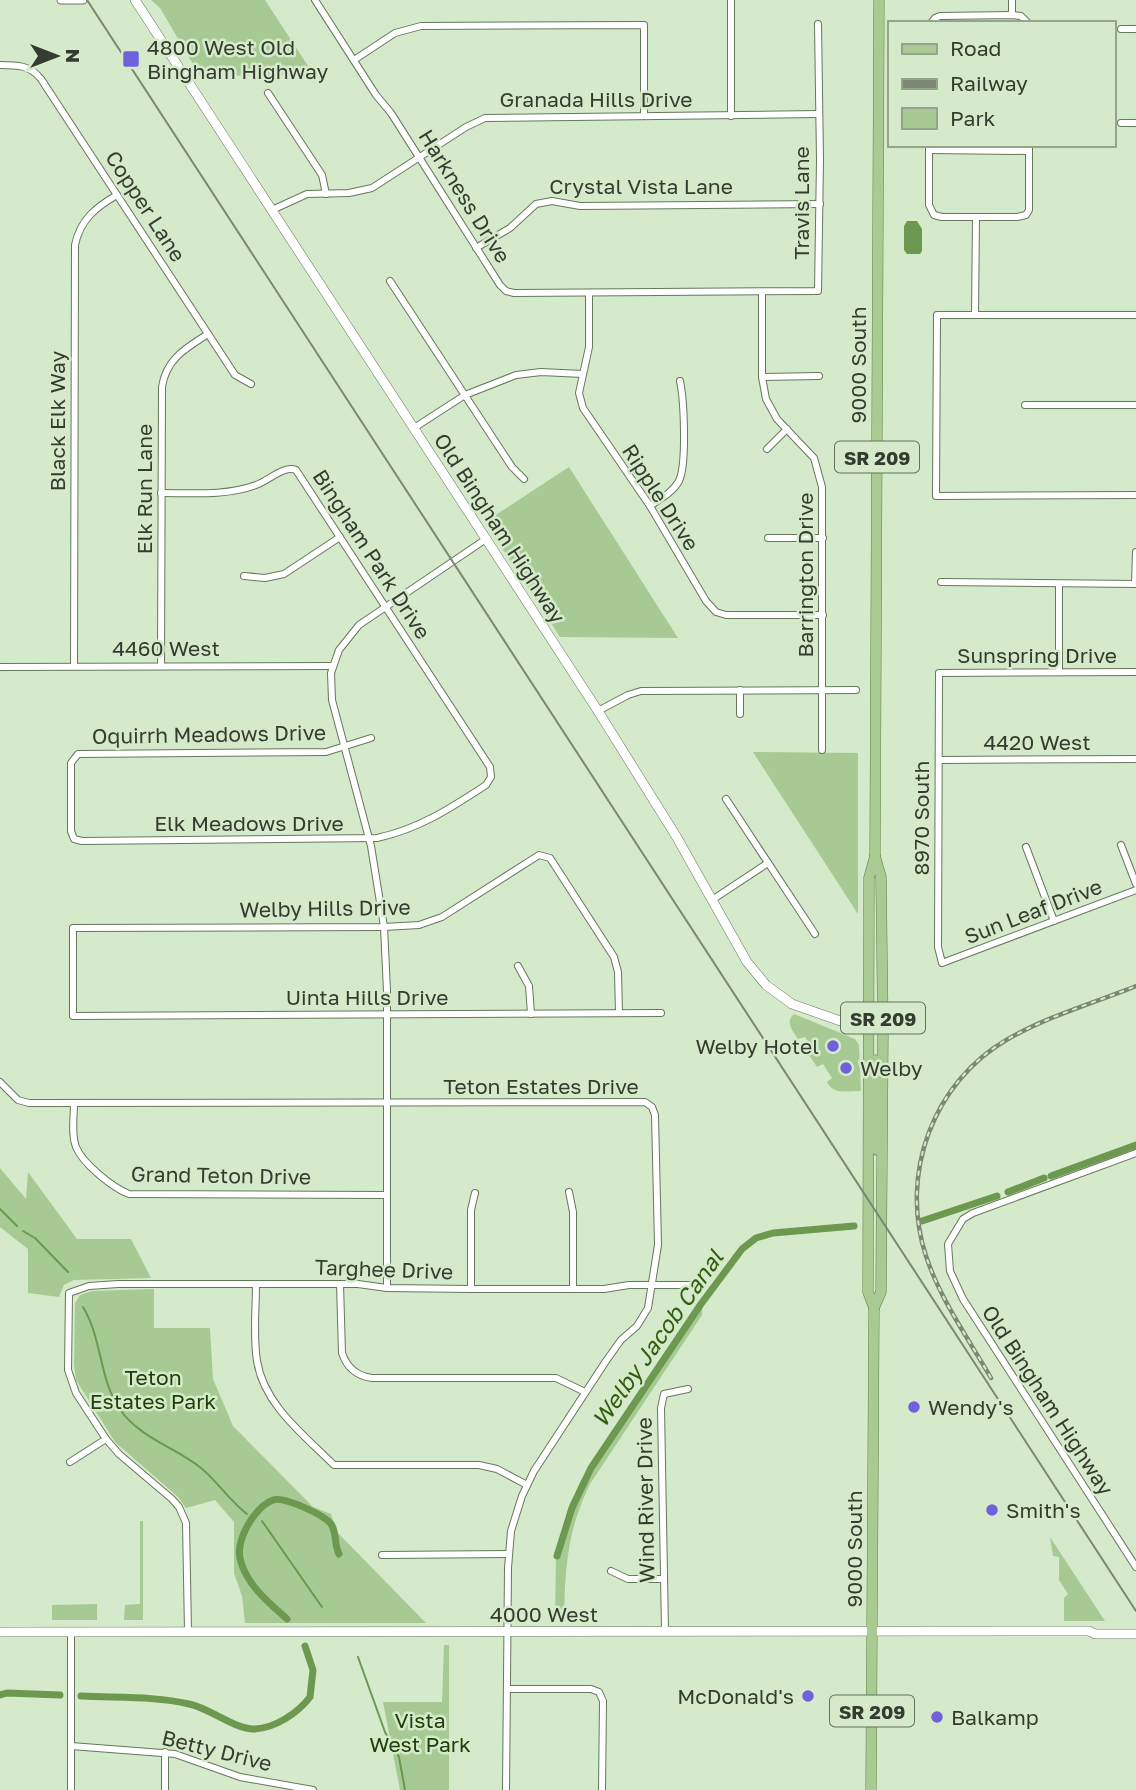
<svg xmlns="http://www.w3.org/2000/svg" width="1136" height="1790" viewBox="0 0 1136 1790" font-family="'Golos Text',sans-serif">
<rect width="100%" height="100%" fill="#d5eaca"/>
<!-- green -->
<g fill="#a7ca94">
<polygon points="151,0 265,0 314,75 200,76 160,8"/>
<polygon points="569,467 678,638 560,637 485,522"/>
<polygon points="753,752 858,753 858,914"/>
<path d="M 794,1014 L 855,1039 L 859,1045 L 861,1091 C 848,1091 833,1095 827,1082 L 832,1078 L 823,1064 L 817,1067 L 809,1055 L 814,1050 L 805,1037 L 798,1039 C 792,1030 785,1022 794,1014 Z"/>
<polygon points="0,1168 26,1199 28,1172 77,1239 131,1239 151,1278 74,1280 64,1285 59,1297 28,1293 28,1249 0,1227"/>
<polygon points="154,1289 154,1328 210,1328 213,1379 233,1426 313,1507 331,1514 337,1532 426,1623 245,1623 242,1596 234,1573 234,1522 215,1500 186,1508 178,1497 115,1442 76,1380 74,1365 75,1303 80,1295 92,1291"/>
<path d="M 702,1299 L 702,1315 L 590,1484 C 567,1531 565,1568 564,1620 L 555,1620 L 556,1553 L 569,1506 L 581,1480 Z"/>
<polygon points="140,1521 143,1521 143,1620 124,1620 125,1605 140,1604"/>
<polygon points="1050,1537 1105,1621 1064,1621 1064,1598 1068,1594 1059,1580 1059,1557 1053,1556"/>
<polygon points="97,1604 97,1620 52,1620 52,1605"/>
<polygon points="444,1645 449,1645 449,1790 400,1790 383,1702 442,1702"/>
</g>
<!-- water -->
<polygon fill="#6c994f" points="907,221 917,221 922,229 922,251 920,254 907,254 904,250 904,226"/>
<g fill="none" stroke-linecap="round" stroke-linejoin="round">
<!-- stream -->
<g stroke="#6c994f" stroke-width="2">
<polyline points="0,1209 17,1226"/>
<polyline points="23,1231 35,1238 68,1272"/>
<path d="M 83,1307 C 102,1338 99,1378 119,1408 C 139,1438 175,1447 201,1468 C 218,1482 229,1500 247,1514"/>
<polyline points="262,1521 322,1607"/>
<polyline points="358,1657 385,1732 399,1757 405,1790"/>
</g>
<!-- canal -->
<g stroke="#6c994f" stroke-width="7">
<polyline points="1051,1176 1136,1145"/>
<polyline points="1008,1192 1044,1178"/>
<polyline points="922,1221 997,1196"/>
<polyline points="557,1556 572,1508 591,1468 701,1304 742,1249 756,1238 773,1233 854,1226"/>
<path d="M 287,1619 C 269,1603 248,1586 241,1562 C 234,1542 254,1507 273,1500 C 284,1496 324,1515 331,1524 C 337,1532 334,1545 339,1554"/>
<polyline points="0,1695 7,1693 60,1695"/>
<path d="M 81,1696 C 116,1698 155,1696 189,1704 C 210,1708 235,1730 255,1729 C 275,1728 298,1713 310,1697 L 313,1670 L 305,1646"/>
</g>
<!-- minor casing -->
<g stroke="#66785c" stroke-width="8">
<g id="minor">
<polyline points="315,0 376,95 391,113 500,285 506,291 514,293 818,291 820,160 818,24"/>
<polyline points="731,0 731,116"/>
<polyline points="1012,15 1012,0"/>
<polyline points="931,23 935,18 940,16 1012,15 1021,16 1028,23"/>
<polyline points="1121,29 1136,29"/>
<polyline points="354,60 395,33 421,26 644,25 644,116"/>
<path d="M 0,65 C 17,65 30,65 41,79 L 235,375 L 251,384"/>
<polyline points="268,93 322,175 326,194"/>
<polyline points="1121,123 1136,123"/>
<polyline points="929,145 929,205 934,215 942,217 1017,217 1026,215 1029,210 1029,145"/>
<polyline points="929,150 1029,151"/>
<polyline points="272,210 307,194 349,193 372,188 466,127 485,118 818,114"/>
<polyline points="476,248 510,228 536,204 552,201 580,206 820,204"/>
<polyline points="390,281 512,467 524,479"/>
<polyline points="589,293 589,347 579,393 583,408 650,506 706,601 716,612 726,615 823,615"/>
<polyline points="762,293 762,377 766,399 777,419 814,458 822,487 822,750"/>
<polyline points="975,315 976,217"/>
<polyline points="1136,315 937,315 936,496 1136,495"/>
<polyline points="762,377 819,376"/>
<polyline points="1025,405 1136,405"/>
<polyline points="414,428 465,395 516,375 541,372 583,374"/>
<polyline points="767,449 787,429"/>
<path d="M 161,493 C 192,493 226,496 256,485 C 268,481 284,465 296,470 L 490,767 L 491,777 L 486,785 C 451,808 419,829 377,838 L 82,841 L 74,839 L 71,831 L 71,763 L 78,754 L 326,752 L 371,738"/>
<path d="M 650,506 C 660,499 673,492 679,481 C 687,464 684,400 680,381"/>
<polyline points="768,538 823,538"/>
<polyline points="244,576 265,578 284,574 340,537"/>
<polyline points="941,582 1136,584"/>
<polyline points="1135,584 1136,552"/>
<path d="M 74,666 L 75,245 C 80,220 96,207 117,195"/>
<path d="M 161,666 L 162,387 C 166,359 186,348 208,334"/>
<polyline points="0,667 333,666"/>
<polyline points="1059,672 1059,584"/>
<polyline points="1136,672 939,673 938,947 942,963 1136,890"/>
<polyline points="740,690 740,714"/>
<polyline points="598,711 628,695 641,691 856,690"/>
<polyline points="939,760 1136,759"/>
<polyline points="726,799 815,934"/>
<polyline points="1121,845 1136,884"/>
<polyline points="1026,847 1054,921"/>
<polyline points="712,900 768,863"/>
<polyline points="518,966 529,986 531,1014"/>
<polyline points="619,1013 618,972 614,957 550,858 539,855 442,917 419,925 384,927 73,928 73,1016 661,1013"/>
<polyline points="0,1082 18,1100 29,1103 645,1102 652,1107 655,1115 658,1245 648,1308 637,1326 621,1340 606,1361 534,1471 522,1496 511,1531 508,1568 506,1790"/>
<path d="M 74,1103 C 74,1118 71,1134 76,1147 C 83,1164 113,1188 129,1194 L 387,1195"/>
<polyline points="1136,1153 973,1213 963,1219 948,1244 950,1271 963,1299 1136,1567"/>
<polyline points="569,1192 573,1212 573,1289"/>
<path d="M 256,1284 C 256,1309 253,1336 257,1361 C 264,1405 304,1435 334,1465 L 479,1465 L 497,1469 L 527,1485"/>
<path d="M 340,1284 L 342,1353 C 347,1368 357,1376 372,1378 L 556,1378 L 585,1392"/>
<polyline points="387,1288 387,991 384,927 371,846 332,700 331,673 339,650 359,625 486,539"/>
<polyline points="471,1289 471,1210 475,1193"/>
<polyline points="70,1462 106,1439"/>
<polyline points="382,1555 508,1554"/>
<polyline points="611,1571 628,1579 664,1579"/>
<polyline points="188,1631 186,1523 179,1507 172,1499 119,1454 106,1439 76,1393 68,1370 69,1293 89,1286 118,1284 358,1284 387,1288 471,1289 604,1289 629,1285 699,1285"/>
<polyline points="665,1631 661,1408 664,1394 688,1389"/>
<polyline points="507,1689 591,1689 599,1692 603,1701 602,1790"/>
<polyline points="71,1746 175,1754 240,1777 313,1790"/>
<polyline points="71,1790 71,1632"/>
<polyline points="165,1790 165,1752"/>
</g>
</g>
<!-- tertiary casing -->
<g stroke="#66785c" stroke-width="9">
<polyline id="tertiary" points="61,0 83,0"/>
</g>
<!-- secondary casing -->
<g stroke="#66785c" stroke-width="10">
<g id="secondary">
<polyline points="135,0 598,711 676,836 747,962 766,985 792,1004 869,1031"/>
<polyline points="0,1632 1089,1631 1095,1634 1136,1634"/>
</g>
</g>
<!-- primary casing -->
<g stroke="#5b8142" stroke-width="11">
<g id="primary">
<polyline points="875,1060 877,1150"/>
<polyline points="874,1308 881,1292 883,1029 881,877 875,856"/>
<polyline points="871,1790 874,1308 868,1292 869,878 875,856 879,0"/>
</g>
</g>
<!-- minor -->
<use href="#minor" stroke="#fff" stroke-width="6"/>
<!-- tertiary -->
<use href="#tertiary" stroke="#fff" stroke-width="7"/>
<!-- secondary -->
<use href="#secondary" stroke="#fff" stroke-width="9"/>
<!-- primary -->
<use href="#primary" stroke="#a9ca93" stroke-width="10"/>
<!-- tram -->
<polyline stroke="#7b8874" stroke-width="2" points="87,0 1136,1611"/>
<!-- rail casing -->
<g stroke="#7b8874" stroke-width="4.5">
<path id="rail" d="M 991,1378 C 968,1338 940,1299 926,1256 C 899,1174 933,1082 1008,1039 C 1048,1016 1094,1003 1136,986"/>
</g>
<!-- rail -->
<use href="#rail" stroke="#d5eaca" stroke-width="2" stroke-dasharray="5" stroke-linecap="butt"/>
</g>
<!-- markers -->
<g fill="#6f60db" stroke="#d5eaca" stroke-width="2.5">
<rect x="122" y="50" width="18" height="18" rx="3.5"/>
<circle cx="833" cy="1046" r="7"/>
<circle cx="846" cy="1068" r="7"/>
<circle cx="914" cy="1407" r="7"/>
<circle cx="992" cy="1510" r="7"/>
<circle cx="808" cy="1696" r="7"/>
<circle cx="937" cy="1717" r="7"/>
</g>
<g text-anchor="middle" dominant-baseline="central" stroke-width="5" stroke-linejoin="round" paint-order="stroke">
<!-- shield labels -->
<g fill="#d5eaca" stroke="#64705e" stroke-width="2">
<rect x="835" y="441.5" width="84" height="31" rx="5"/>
<rect x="841" y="1002.5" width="84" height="31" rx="5"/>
<rect x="830" y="1695.5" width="84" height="31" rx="5"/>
</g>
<g font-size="19" font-weight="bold" fill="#343c30">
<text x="877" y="457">SR 209</text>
<text x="883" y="1018">SR 209</text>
<text x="872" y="1711">SR 209</text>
</g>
<!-- poi labels -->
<g font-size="21" fill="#343c30" stroke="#d5eaca" text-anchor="start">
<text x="147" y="47">4800 West Old<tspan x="147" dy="24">Bingham Highway</tspan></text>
<text x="819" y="1046" text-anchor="end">Welby Hotel</text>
<text x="860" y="1068">Welby</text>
<text x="928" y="1407">Wendy's</text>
<text x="1006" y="1510">Smith's</text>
<text x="794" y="1696" text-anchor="end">McDonald's</text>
<text x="951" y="1717">Balkamp</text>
</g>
<!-- street labels -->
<g font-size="21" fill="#343c30" stroke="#d5eaca">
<text x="596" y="99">Granada Hills Drive</text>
<text x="641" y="186">Crystal Vista Lane</text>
<text transform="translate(465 196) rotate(58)">Harkness Drive</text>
<text transform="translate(801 203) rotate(-90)">Travis Lane</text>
<text transform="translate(146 206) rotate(57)">Copper Lane</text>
<text transform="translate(858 365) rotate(-90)">9000 South</text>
<text transform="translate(57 421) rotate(-90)">Black Elk Way</text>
<text transform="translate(144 489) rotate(-90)">Elk Run Lane</text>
<text transform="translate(661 497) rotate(57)">Ripple Drive</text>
<text transform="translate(500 528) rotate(57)">Old Bingham Highway</text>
<text transform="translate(372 554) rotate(57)">Bingham Park Drive</text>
<text transform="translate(805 575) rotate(-90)">Barrington Drive</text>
<text x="166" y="648">4460 West</text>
<text x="1037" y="655">Sunspring Drive</text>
<text transform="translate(209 734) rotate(-1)">Oquirrh Meadows Drive</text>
<text x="1037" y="742">4420 West</text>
<text transform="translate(921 818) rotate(-90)">8970 South</text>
<text x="249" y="823">Elk Meadows Drive</text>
<text transform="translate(325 908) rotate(-1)">Welby Hills Drive</text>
<text transform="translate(1033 911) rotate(-21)">Sun Leaf Drive</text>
<text x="367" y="997">Uinta Hills Drive</text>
<text x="541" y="1086">Teton Estates Drive</text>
<text transform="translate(221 1175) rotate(1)">Grand Teton Drive</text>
<text transform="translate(384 1269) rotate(2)">Targhee Drive</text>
<text transform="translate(1048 1400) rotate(57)">Old Bingham Highway</text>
<text transform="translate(645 1500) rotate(-91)">Wind River Drive</text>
<text transform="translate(854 1549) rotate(-90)">9000 South</text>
<text x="544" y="1614">4000 West</text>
<text transform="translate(217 1750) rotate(14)">Betty Drive</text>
</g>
<!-- park labels -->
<g font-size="21" fill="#213e08" stroke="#d5eaca">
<text x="153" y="1377">Teton<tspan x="153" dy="24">Estates Park</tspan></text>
<text x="420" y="1720">Vista<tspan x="420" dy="24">West Park</tspan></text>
</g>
<!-- water labels -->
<g font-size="23" font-style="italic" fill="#335d0e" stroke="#d5eaca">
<text transform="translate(657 1338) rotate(-55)">Welby Jacob Canal</text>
</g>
</g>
<!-- legend -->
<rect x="888" y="21" width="228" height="126" fill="#d5eaca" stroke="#95a48c" stroke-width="2"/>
<rect x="902" y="44" width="35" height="10" fill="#a9ca93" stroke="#95a48c" stroke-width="2"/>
<text x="950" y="56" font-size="21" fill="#343c30">Road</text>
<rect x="902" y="79" width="35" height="10" fill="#7b8874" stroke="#95a48c" stroke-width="2"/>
<text x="950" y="91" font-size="21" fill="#343c30">Railway</text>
<rect x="902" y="108" width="35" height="21" fill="#a7ca94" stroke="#95a48c" stroke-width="2"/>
<text x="950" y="126" font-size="21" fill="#343c30">Park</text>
<!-- north arrow -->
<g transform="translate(56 56) rotate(90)" stroke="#d5eaca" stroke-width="5" paint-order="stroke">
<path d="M0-5L12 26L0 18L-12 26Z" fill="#343c30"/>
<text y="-10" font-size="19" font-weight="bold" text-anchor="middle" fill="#343c30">N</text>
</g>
</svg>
